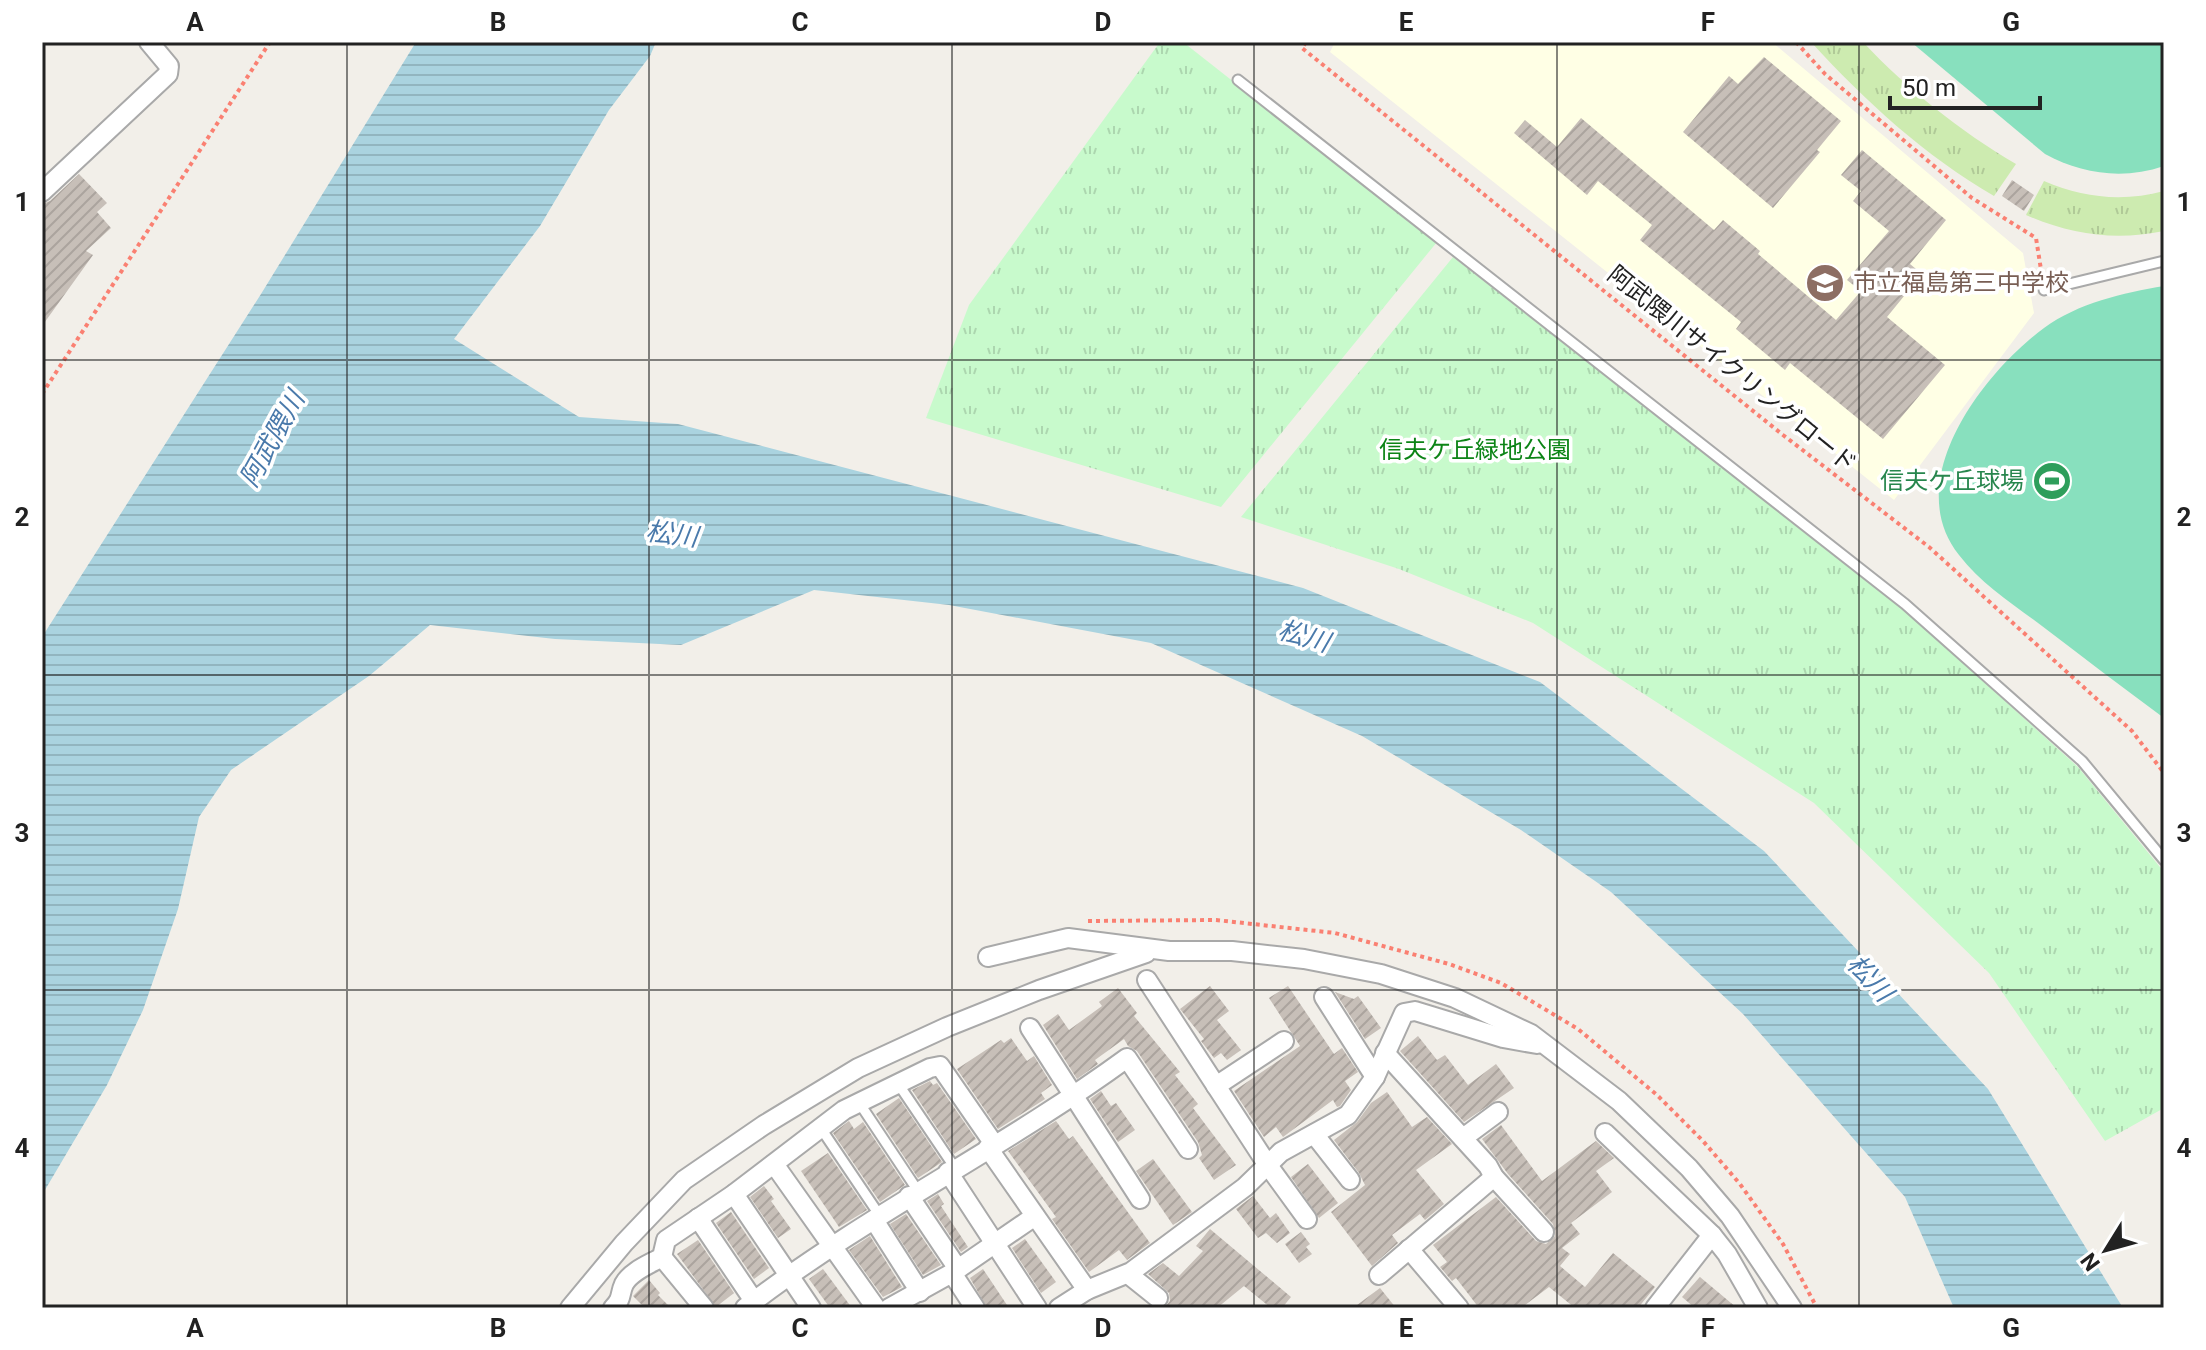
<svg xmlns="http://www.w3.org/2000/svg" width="2206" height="1350" viewBox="0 0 2206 1350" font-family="Roboto,'Noto Sans JP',sans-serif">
<defs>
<pattern id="grass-tufts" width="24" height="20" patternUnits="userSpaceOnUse" patternTransform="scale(2)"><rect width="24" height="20" fill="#cdebb0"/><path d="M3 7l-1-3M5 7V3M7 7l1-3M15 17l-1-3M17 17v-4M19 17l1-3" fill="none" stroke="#b0c997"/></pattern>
<pattern id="park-tufts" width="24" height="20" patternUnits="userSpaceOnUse" patternTransform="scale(2)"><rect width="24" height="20" fill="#c8facc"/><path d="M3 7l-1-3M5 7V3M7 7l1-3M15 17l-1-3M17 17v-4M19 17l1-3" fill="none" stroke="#acd6af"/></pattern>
<pattern id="water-rules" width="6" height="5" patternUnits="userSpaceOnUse" patternTransform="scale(2)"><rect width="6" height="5" fill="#aad3df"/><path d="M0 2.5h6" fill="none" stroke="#92b5bf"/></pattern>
<pattern id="building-hatch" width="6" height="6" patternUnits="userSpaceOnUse" patternTransform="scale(2)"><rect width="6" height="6" fill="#c7bfb8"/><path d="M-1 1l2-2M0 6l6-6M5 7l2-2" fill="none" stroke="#aba49e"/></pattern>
</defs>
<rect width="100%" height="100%" fill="#f2efe9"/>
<!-- education -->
<polygon fill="#ffffe5" points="1335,42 1772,42 2023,253 2034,313 1894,500 1330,52"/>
<!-- grass -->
<g fill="url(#grass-tufts)">
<path d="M 1811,42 L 1863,42 C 1907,89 1960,131 2016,164 L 1994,196 C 1925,156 1865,101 1811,42 Z"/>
<path d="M 2044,181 C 2083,198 2123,202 2164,191 L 2164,231 C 2116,241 2071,235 2026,215 Z"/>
</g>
<!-- park -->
<g fill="url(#park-tufts)">
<polygon points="1160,42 1183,42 1437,242 1221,507 926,418 969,305"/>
<polygon points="1453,257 1902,608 2078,767 2164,872 2164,1108 2105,1141 1989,973 1814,803 1533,623 1399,569 1241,517"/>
</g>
<!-- pitch -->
<g fill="#88e0be">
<path d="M 1911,42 L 2164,42 L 2164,166 C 2123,180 2082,174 2045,154 Z"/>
<path d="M 2164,286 L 2164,718 C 2123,688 2083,657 2042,626 C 2013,604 1981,584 1959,555 C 1900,481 1983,373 2044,328 C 2078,303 2123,293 2164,286 Z"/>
</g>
<!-- water -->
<polygon fill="url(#water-rules)" points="416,42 656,42 650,56 609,110 540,226 454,339 579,417 678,424 1303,588 1540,682 1764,851 1988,1089 2123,1308 1954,1308 1905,1197 1743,1014 1611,892 1521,830 1362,736 1151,643 949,605 814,590 681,645 555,639 430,625 369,676 231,770 199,817 178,909 143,1010 107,1085 42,1195 42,637 261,294"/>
<!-- building -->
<g fill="url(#building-hatch)">
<polygon points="1764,57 1841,121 1817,150 1820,152 1773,208 1683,132 1729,76 1738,84"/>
<polygon points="1581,118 1714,230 1723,220 1760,251 1758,254 1836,320 1861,291 1847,280 1889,231 1853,201 1861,191 1841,175 1862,150 1946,220 1910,264 1922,274 1887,317 1945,365 1883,439 1790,363 1785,370 1736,329 1741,322 1640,240 1652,225 1598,181 1587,195 1514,133 1525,120 1557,147"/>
<polygon points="79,174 107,203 97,212 111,228 86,251 93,255 42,326 42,204 50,201"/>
<polygon points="2012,180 2034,195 2024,211 2002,196"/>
<polygon points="1210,986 1229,1011 1217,1020 1241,1050 1227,1060 1221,1053 1214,1058 1201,1041 1204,1039 1180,1009"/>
<polygon points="1288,986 1334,1054 1342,1048 1358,1072 1345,1081 1351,1090 1340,1106 1337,1107 1333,1100 1283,1137 1276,1127 1264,1137 1234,1091 1300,1046 1269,998"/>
<polygon points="1118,988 1137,1013 1134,1016 1180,1072 1175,1075 1198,1104 1193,1108 1236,1165 1214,1180 1199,1158 1202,1155 1198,1142 1137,1051 1128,1046 1124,1039 1095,1060 1098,1064 1077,1079 1043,1025 1058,1014 1069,1030 1102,1006 1099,1002"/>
<polygon points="1335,992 1354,999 1358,996 1381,1028 1365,1039"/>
<polygon points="1418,1036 1437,1060 1445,1055 1468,1085 1496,1064 1514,1088 1464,1122 1400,1051"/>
<polygon points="1011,1038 1027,1061 1034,1056 1052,1085 1041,1093 1045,1099 1042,1101 998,1129 957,1069 1001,1040 1004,1043"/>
<polygon points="930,1081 933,1085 937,1083 976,1139 954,1154 912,1090"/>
<polygon points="1101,1091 1111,1106 1116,1103 1135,1130 1118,1142 1090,1099"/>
<polygon points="1387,1092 1412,1127 1427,1117 1452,1144 1416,1170 1444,1204 1425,1220 1420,1214 1392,1235 1398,1243 1372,1266 1331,1212 1365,1185 1359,1173 1334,1140 1357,1122 1371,1103"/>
<polygon points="899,1098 942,1162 918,1178 876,1114"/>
<polygon points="849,1121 854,1129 863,1122 905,1185 880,1202 833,1133"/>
<polygon points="1056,1121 1069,1139 1073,1136 1150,1243 1127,1260 1119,1250 1089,1272 1052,1219 1056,1217 1008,1151"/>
<polygon points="1501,1125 1542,1181 1596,1141 1614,1158 1596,1171 1612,1192 1571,1223 1580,1234 1562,1248 1570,1254 1560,1266 1585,1287 1613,1253 1655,1287 1638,1308 1575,1308 1549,1287 1521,1308 1479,1308 1456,1278 1452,1281 1440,1267 1447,1262 1433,1245 1496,1197 1536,1241 1546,1244 1555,1236 1553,1224 1508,1174 1482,1139"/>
<polygon points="828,1153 867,1210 839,1227 801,1171"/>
<polygon points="1153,1159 1192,1212 1173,1225 1136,1171"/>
<polygon points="1308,1164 1338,1203 1319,1218 1291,1177"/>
<polygon points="764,1186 774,1199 771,1201 791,1229 778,1238 750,1197"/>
<polygon points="938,1194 944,1204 941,1206 968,1247 961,1252 927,1201"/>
<polygon points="1253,1196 1270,1218 1276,1213 1290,1233 1277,1243 1266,1233 1258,1238 1236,1209"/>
<polygon points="731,1212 769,1268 754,1279 716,1223"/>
<polygon points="906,1214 941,1265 923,1275 890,1224"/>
<polygon points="1210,1229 1291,1297 1282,1308 1271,1308 1244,1286 1217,1308 1164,1308 1170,1301 1169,1293 1148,1274 1163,1263 1179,1276 1203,1251 1196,1246"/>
<polygon points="1301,1232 1310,1244 1306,1247 1312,1254 1299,1263 1285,1244"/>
<polygon points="870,1236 902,1287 883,1297 849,1250"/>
<polygon points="1025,1239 1056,1282 1041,1293 1012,1248"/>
<polygon points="698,1240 734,1293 716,1307 677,1254"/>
<polygon points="823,1269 852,1308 830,1308 809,1279"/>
<polygon points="983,1269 1009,1308 987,1308 970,1278"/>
<polygon points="1700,1277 1737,1308 1695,1308 1682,1297"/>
<polygon points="649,1280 660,1293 658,1295 671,1308 645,1308 633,1296"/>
<polygon points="1380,1288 1396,1308 1353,1308"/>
</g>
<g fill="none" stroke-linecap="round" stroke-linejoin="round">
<!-- service casing -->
<g stroke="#a9a9a9" stroke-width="13">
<g id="service">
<polyline points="1238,80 1905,604 2082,761 2164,860"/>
<polyline points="2044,290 2164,261"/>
<polyline points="899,1085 955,1168"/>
<polyline points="858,1101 918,1191"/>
<polyline points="820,1127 880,1216"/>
</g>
</g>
<!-- minor casing -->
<g stroke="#a9a9a9" stroke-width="22">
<g id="minor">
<polyline points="42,192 168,74 169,66 149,42"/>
<polyline points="988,957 1068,938 1169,951 1232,951 1304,959 1381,974 1455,998 1531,1034 1619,1101 1689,1168 1730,1216 1792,1308"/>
<polyline points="1147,980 1267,1164 1307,1219"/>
<polyline points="1324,997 1375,1077"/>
<polyline points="1030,1028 1140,1199"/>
<polyline points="1385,1053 1488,1166 1494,1177 1544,1232"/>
<polyline points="1216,1086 1284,1041"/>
<polyline points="1605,1133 1712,1235"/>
<polyline points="1314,1134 1350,1180"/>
<polyline points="1463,1138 1498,1112"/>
<polyline points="988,1148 1087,1290"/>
<polyline points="774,1164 876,1308"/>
<polyline points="948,1172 1037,1308"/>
<polyline points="734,1194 811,1308"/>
<polyline points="909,1196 958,1269"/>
<polyline points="698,1218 754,1301"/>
<polyline points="874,1220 920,1292"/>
<polyline points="1409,1249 1459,1308"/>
<polyline points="662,1257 704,1308"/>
<polyline points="952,1273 975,1308"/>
<polyline points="1128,1274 1158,1298"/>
<polyline points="1379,1275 1494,1177"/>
<polyline points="570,1308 624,1243 684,1180 764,1125 858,1068 947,1027 1039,990 1146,953"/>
<path d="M 613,1308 C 623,1298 619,1295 624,1284 C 631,1271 650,1264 662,1257 L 666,1240 L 734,1194 L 844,1110 L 930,1068 L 940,1066 L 994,1144"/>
<path d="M 745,1308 C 866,1215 1004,1148 1127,1058 L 1188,1149"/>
<polyline points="889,1308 952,1273 1035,1216"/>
<polyline points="1059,1308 1087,1290 1131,1272 1245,1187 1281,1152 1348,1115 1375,1077 1404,1013 1415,1011 1503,1038 1537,1044"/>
<polyline points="1655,1308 1712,1235 1727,1254 1758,1308"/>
</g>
</g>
<!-- path -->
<g stroke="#fa8072" stroke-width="4" stroke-dasharray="4 4" stroke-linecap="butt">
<polyline points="1306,42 1302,48 1783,435 1929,547 2132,731 2164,773"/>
<polyline points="1796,42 1825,74 1972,198 2036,238 2042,276"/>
<polyline points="42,394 270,42"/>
<polyline points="1088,921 1216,920 1335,933 1449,964 1501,983 1578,1029 1657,1095 1703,1141 1740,1184 1783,1244 1817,1308"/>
</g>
<!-- service -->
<use href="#service" stroke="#fff" stroke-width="9"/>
<!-- minor -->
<use href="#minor" stroke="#fff" stroke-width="18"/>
</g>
<!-- grid -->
<path fill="none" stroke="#222" stroke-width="2" stroke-opacity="0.55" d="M 347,42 L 347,1308M 649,42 L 649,1308M 952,42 L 952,1308M 1254,42 L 1254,1308M 1557,42 L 1557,1308M 1859,42 L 1859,1308M 42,360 L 2164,360M 42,675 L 2164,675M 42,990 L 2164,990"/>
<!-- icons -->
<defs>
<g id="school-disc" transform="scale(2)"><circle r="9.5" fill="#8d6e63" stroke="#fff"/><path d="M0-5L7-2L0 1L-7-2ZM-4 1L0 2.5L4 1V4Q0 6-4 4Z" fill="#fff"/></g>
<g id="stadium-disc" transform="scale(2)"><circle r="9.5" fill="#2e9e5b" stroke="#fff"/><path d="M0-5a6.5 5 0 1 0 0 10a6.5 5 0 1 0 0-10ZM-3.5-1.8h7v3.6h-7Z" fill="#fff"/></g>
</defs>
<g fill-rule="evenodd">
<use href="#school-disc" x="1825" y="283"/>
<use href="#stadium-disc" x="2052" y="481"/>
</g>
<g text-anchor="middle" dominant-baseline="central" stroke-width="7" stroke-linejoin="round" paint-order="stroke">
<!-- education labels -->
<g font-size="24" fill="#785e54" stroke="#fff" text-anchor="start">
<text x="1853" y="283">市立福島第三中学校</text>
</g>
<!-- street labels -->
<g font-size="24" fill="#222" stroke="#fff">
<text transform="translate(1732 369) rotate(39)">阿武隈川サイクリングロード</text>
</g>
<!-- park labels -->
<g font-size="24" fill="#0c8416" stroke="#fff">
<text x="1475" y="450">信夫ケ丘緑地公園</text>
</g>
<!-- leisure labels -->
<g font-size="24" fill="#27864d" stroke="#fff" text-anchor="end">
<text x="2024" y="481">信夫ケ丘球場</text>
</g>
<!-- water labels -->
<g font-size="26" font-style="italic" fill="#4a7aab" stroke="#fff">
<text transform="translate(272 439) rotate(-61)">阿武隈川</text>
<text transform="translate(672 534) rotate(7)">松川</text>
<text transform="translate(1304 636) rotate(16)">松川</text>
<text transform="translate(1870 978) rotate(47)">松川</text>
</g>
</g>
<!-- border -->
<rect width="2206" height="1350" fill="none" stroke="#ffffff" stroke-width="88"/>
<!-- north arrow -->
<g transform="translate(2106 1250) rotate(233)" stroke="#ffffff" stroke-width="6" paint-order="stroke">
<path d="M0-6L14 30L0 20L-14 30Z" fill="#222222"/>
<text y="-12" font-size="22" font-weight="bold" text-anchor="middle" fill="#222222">N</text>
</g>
<!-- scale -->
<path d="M1890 96v12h150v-12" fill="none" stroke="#222222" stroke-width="4"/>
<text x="1902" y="96" font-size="24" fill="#222222" stroke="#ffffff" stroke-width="6" paint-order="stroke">50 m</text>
<rect x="44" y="44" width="2118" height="1262" fill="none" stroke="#222" stroke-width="3"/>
<g font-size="26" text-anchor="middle" font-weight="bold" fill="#222">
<text x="195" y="31">A</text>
<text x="498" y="31">B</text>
<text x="800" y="31">C</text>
<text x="1103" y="31">D</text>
<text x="1406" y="31">E</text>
<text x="1708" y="31">F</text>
<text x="2011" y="31">G</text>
<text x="22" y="211">1</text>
<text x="2184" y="211">1</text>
<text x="22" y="526">2</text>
<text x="2184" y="526">2</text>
<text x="22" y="842">3</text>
<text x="2184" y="842">3</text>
<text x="22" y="1157">4</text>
<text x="2184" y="1157">4</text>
<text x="195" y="1337">A</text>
<text x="498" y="1337">B</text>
<text x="800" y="1337">C</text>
<text x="1103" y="1337">D</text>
<text x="1406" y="1337">E</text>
<text x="1708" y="1337">F</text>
<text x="2011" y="1337">G</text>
</g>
</svg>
